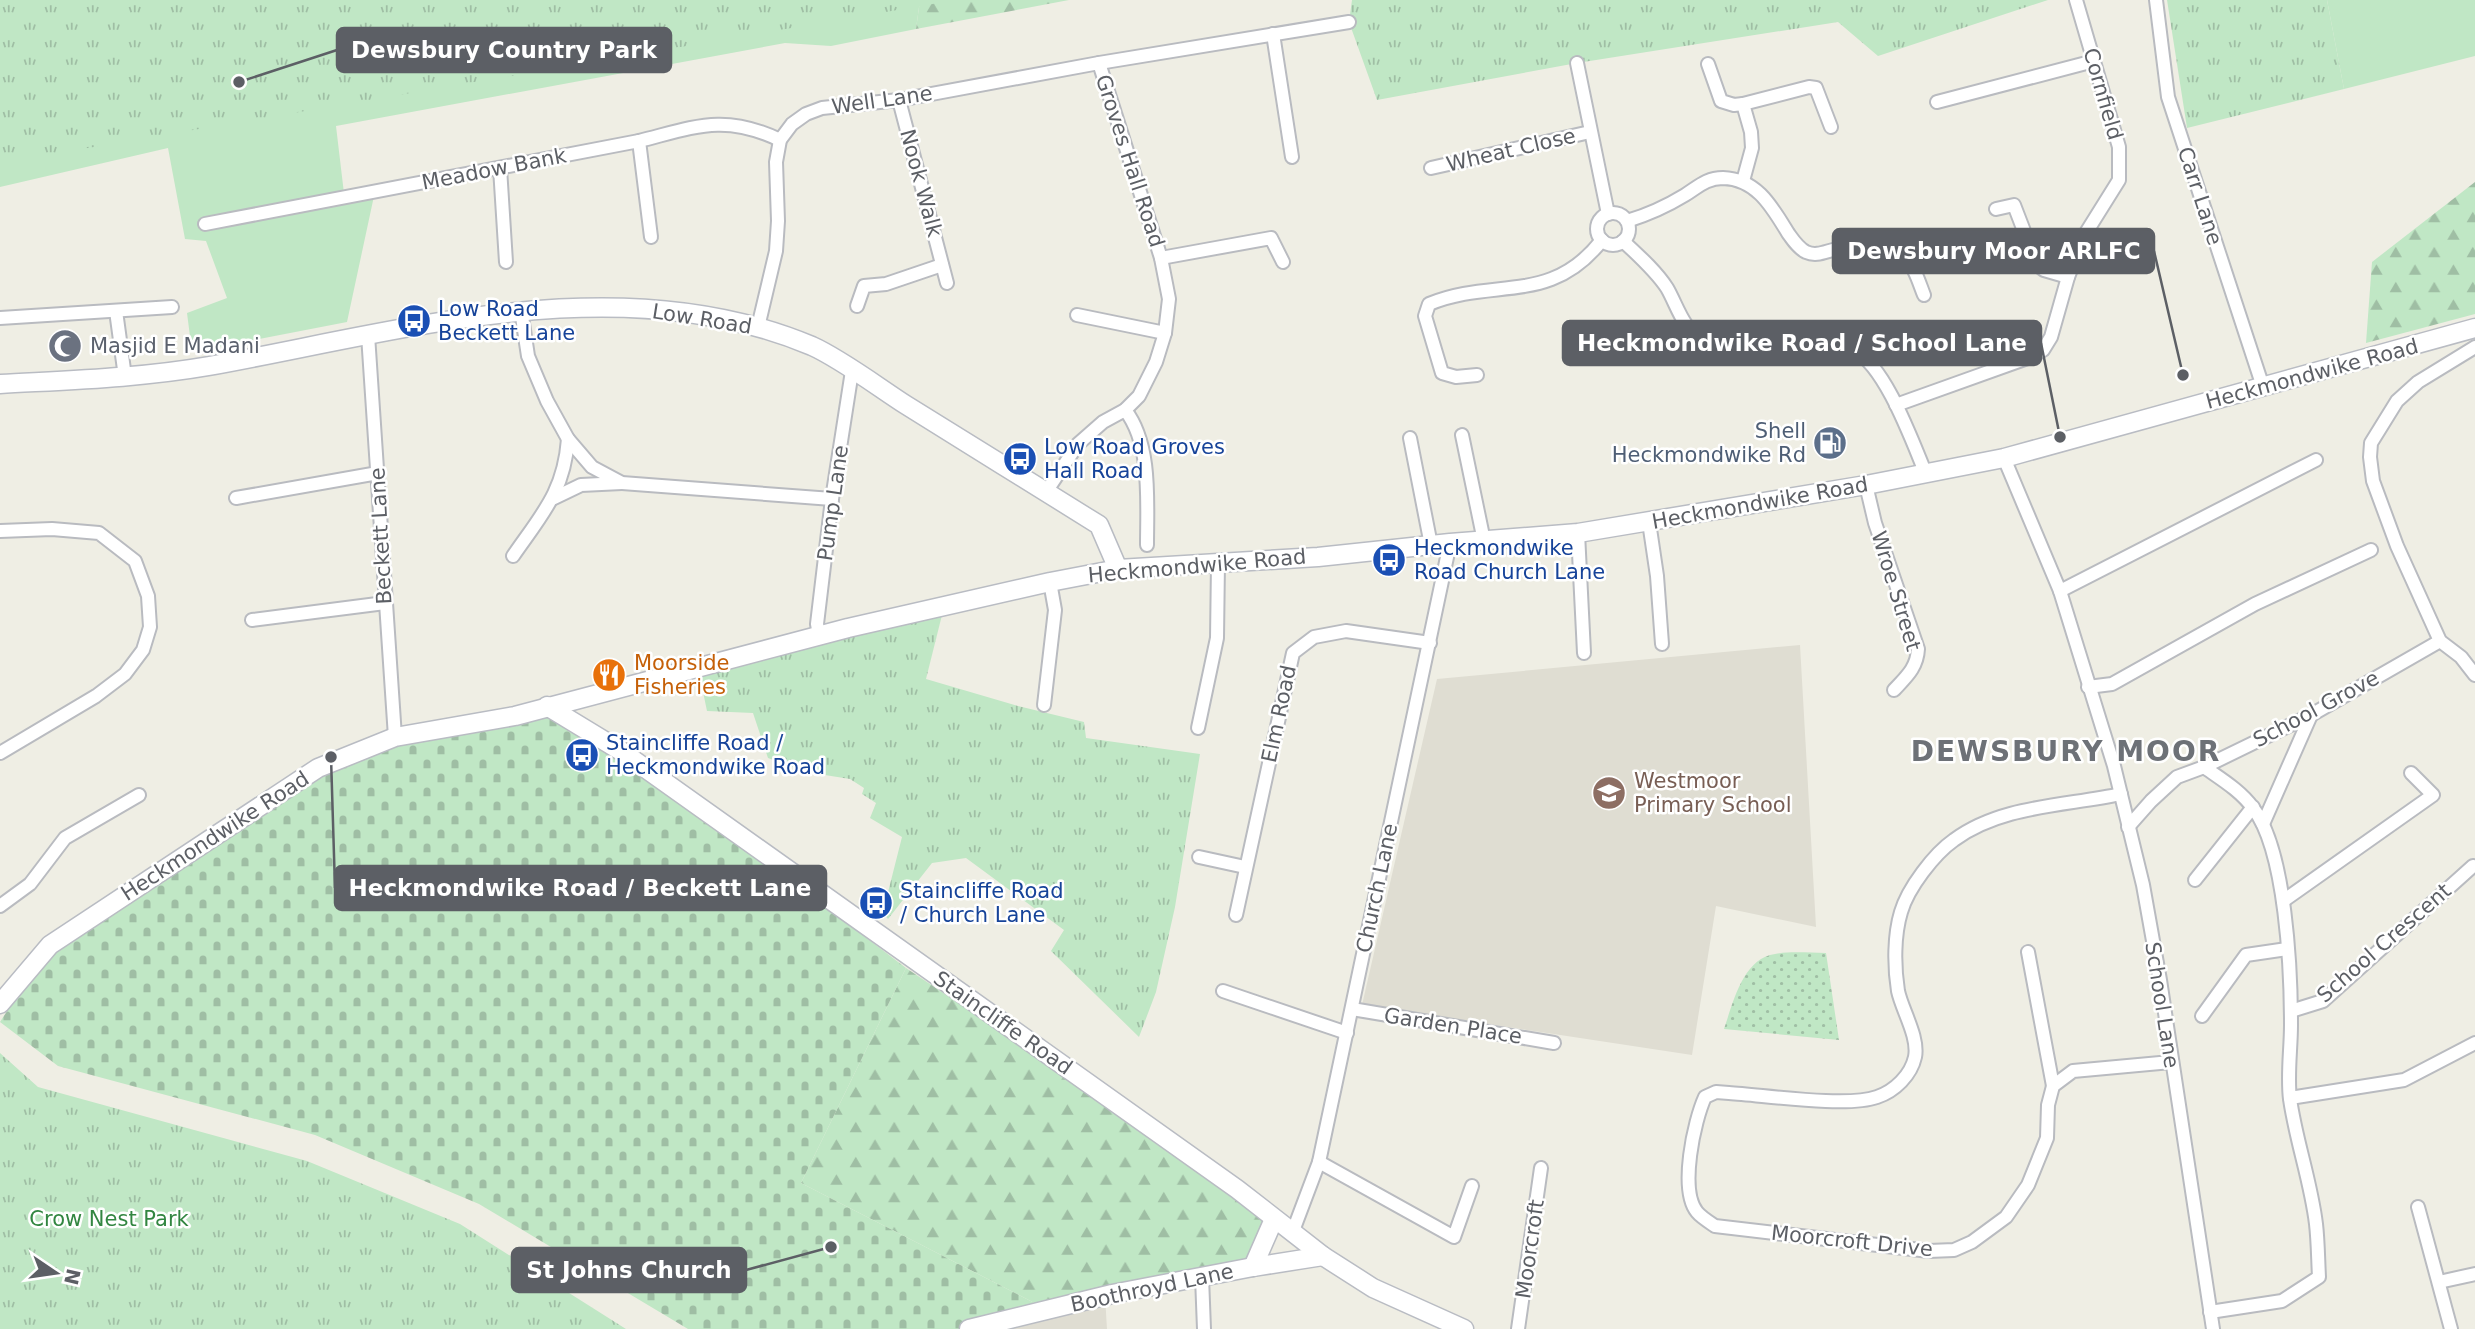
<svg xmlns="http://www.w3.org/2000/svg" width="2475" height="1329" viewBox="0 0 2475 1329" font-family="'DejaVu Sans',sans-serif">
<defs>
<pattern id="forest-firs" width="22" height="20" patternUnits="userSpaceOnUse" patternTransform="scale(1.75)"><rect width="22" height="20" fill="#c0e7c5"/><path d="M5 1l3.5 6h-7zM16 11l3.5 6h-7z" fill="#9fbea4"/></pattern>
<pattern id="cemetery-stones" width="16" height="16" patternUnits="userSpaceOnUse" patternTransform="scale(1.75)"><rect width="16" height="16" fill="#c0e7c5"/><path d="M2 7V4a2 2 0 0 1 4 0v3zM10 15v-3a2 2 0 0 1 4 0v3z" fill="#9fbea4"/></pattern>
<pattern id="park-tufts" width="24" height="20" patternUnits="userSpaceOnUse" patternTransform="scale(1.75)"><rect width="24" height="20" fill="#c0e7c5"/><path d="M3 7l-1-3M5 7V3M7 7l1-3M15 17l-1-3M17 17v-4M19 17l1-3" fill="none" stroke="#9fbea4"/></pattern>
<pattern id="garden-dots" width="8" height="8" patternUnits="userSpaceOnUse" patternTransform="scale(1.75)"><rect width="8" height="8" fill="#c0e7c5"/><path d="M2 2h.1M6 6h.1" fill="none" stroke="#9fbea4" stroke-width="1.8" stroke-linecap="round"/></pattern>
</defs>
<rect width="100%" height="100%" fill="#efeee4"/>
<!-- education -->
<g fill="#dfddd2">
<polygon points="1800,645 1816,927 1716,906 1692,1055 1362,1005 1437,679"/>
<polygon points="1105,1296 1107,1329 974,1329"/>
</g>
<!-- grass -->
<g fill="#c0e7c5">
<polygon points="920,0 916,29 831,46 785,43 336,126 345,202 374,196 347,322 192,352 187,313 227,298 206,241 185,239 168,148 0,187 0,126"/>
<polygon points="2327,0 2475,0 2475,56 2344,89"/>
</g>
<!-- forest -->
<g fill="url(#forest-firs)">
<polygon points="920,0 1069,0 916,29"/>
<polygon points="2475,182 2475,314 2366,343 2372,262"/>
<polygon points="906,968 1237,1189 1274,1219 1253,1267 1050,1311 801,1183"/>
</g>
<!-- cemetery -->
<polygon fill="url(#cemetery-stones)" points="547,706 621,751 906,968 801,1183 1050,1311 969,1329 688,1329 479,1204 315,1135 58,1066 0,1022 50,945 318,768 395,737"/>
<!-- park -->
<g fill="url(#park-tufts)">
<polygon points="0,0 956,0 0,163"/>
<polygon points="1352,0 2048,0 1878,56 1838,22 1577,63 1377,100 1349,22"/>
<polygon points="2167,0 2327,0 2344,89 2187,128"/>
<polygon points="944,607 926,679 1018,706 1084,722 1086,738 1200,754 1175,907 1156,992 1139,1037 1051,951 1064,930 966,858 932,863 888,919 883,912 902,837 870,818 876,803 862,794 864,788 850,779 806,772 768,758 753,713 707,711 698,668"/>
<polygon points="0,1053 38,1087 307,1161 460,1224 626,1329 0,1329"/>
</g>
<!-- garden -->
<path fill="url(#garden-dots)" d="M 1826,953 L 1839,1040 L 1724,1029 C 1733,1003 1743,958 1775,954 C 1791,951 1809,953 1826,953 Z"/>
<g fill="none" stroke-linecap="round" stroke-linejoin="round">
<!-- street casing -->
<g stroke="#b9bbc0" stroke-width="16">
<g id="street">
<polyline points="2156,0 2168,97 2263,387"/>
<polyline points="1273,34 1292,157"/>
<polyline points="1577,63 1608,214"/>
<polyline points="1708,64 1721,101 1734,105 1743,104 1809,87 1816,88 1831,127"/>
<polyline points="899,100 947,283"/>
<polyline points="1937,102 2094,61"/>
<polyline points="1743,104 1751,132 1752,148 1743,181"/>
<polyline points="639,141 651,237"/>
<polyline points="500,168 506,262"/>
<polyline points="1431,168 1590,132"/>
<polyline points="1996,209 2014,205 2024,231 2022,250 2024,255 2044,270 2068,277"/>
<circle cx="1613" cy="229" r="16"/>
<path d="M 1627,221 C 1647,215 1667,206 1685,195 C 1698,187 1706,178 1723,178 C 1757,179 1772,207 1788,233 C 1793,240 1798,248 1806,252 C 1817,257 1826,251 1837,249 C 1851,245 1892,249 1904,258 C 1915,266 1919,283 1924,295"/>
<path d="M 205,224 L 639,141 C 695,127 724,113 780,140"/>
<path d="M 1623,241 C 1638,255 1656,271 1667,288 C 1677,305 1683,330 1703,340 C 1730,355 1758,351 1786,344 C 1807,340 1835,341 1854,350 C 1886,367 1912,441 1926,474"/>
<polyline points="1161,258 1271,238 1283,262"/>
<polyline points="857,306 864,286 886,284 942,265"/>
<polyline points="521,310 528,356 547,401 568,439 592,467 622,483 832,499"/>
<polyline points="116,311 125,377"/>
<polyline points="1077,315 1165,333"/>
<polyline points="0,318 172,307"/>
<polyline points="758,327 776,251 778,221 776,162 780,140 792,124 806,114 822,108 899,100 1099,63 1349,22"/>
<polyline points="368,335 395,737"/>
<polyline points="2475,347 2418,382 2397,401 2371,443 2370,457 2373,481 2397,546 2440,641 2461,657 2475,675"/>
<path d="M 1477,375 L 1456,377 L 1442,373 L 1425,316 L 1429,304 C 1494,277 1551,306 1602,240"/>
<polyline points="1896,405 2033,356 2043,350 2051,337 2068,277 2084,236 2119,180 2119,147 2076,0"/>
<path d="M 1125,410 C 1152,444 1147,503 1147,545"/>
<polyline points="1462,435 1484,541"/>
<polyline points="1410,438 1431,545"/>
<polyline points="2004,458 2060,591 2114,766 2143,885 2160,980 2213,1329"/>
<path d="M 1866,485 L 1875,523 L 1918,649 C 1917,668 1906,677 1894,690"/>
<polyline points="1046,492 1078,444 1103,422 1125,410 1139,396 1156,362 1165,333 1169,299 1161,258 1099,63"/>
<polyline points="236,498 378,473"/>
<polyline points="554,498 581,485 622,483"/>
<polyline points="1649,522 1657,576 1662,644"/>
<polyline points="0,531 52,529 99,533 135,561 148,596 150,627 143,650 125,674 96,696 0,753"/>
<polyline points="1578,533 1584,653"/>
<path d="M 513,556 C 542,514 564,492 568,439"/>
<polyline points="2060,591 2316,460"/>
<polyline points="252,620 385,603"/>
<polyline points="819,635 817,624 832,499 852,371"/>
<polyline points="2088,687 2112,684 2255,604 2371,550"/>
<polyline points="1044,705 1055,610 1050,582"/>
<polyline points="1198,728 1217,638 1218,563"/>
<path d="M 2204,767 C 2221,779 2241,791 2253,808 C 2286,850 2291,971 2291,1025 C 2291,1049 2287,1075 2290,1099 C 2296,1141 2311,1182 2316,1224 C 2318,1241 2318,1259 2319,1277 L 2282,1301 L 2210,1312"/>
<path d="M 2121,794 C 2066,806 2001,805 1954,840 C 1934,854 1908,888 1901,912 C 1894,935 1894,966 1898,991 C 1902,1010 1919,1037 1915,1057 C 1911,1075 1895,1091 1877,1097 C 1846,1108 1764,1095 1729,1093 L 1716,1092 L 1705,1097 C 1694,1121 1679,1190 1697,1212 C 1701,1217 1709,1222 1715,1226 L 1929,1251 L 1954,1250 L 1972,1242 L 2006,1217 L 2028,1185 L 2047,1138 L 2048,1105 L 2053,1086 L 2073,1071 L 2171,1062"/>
<polyline points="2263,824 2311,715"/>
<polyline points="2128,827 2151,801 2177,777 2204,767 2311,715 2440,641"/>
<polyline points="1199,857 1245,867"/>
<polyline points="2195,880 2253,807"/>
<polyline points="2283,901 2433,795 2411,773"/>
<polyline points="0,906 30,884 65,838 139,795"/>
<polyline points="1236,915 1293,653 1314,637 1346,631 1430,643"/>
<polyline points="2028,952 2053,1086"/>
<polyline points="1223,991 1347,1033"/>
<polyline points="1352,1009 1554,1043"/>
<polyline points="2291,1011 2323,1001 2473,866"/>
<polyline points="2202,1016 2246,955 2287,949"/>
<polyline points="2290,1098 2404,1080 2475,1043"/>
<polyline points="1319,1162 1454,1237 1472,1186"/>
<polyline points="2418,1207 2451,1329"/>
<polyline points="1293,1231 1319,1162 1450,543"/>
<polyline points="1202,1277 1204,1329"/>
<polyline points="2439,1282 2475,1274"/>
<polyline points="1518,1329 1541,1168"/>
</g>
</g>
<!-- secondary casing -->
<g stroke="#b9bcc3" stroke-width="21">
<g id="secondary">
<path d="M 0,384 C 70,380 140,378 209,366 C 403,331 620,265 812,346 C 841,359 878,387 906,405 C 970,445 1035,485 1099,525 L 1118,569"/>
<polyline points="547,706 621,751 1237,1189 1323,1256 1373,1288 1464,1329"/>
<polyline points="0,1004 50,945 318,768 395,737 515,716 848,628 1050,582 1118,569 1318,557 1450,543 1578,533 1866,485 2004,458 2475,328"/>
<polyline points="1253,1267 1274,1219"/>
<polyline points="969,1329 1112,1294 1253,1267 1323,1256"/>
</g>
</g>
<!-- street -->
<use href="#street" stroke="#fff" stroke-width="12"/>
<!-- secondary -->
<use href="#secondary" stroke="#fff" stroke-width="18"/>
</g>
<!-- icons -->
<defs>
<g id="bus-disc" transform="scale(1.75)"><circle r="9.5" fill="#1a4fb4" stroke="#fff"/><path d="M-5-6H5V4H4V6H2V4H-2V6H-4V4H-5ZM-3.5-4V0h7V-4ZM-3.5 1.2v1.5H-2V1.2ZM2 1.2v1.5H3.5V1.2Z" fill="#fff"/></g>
<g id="mosque-disc" transform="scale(1.75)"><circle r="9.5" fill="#6b7280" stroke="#fff"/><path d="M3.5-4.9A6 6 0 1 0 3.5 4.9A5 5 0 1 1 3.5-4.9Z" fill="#fff"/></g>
<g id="fuel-disc" transform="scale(1.75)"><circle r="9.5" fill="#5c6f8a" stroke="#fff"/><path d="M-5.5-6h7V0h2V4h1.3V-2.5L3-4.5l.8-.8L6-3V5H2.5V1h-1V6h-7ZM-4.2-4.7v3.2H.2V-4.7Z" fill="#fff"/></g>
<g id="restaurant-disc" transform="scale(1.75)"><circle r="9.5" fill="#e8710a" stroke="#fff"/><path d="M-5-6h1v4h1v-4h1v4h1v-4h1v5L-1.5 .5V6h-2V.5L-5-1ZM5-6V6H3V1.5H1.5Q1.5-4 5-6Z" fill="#fff"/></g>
<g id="school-disc" transform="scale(1.75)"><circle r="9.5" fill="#8d6e63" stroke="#fff"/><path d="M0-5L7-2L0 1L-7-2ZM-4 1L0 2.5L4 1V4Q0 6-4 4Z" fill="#fff"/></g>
</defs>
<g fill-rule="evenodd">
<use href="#bus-disc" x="414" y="321"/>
<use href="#mosque-disc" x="65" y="346"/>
<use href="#fuel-disc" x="1830" y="443"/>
<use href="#bus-disc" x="1020" y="459"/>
<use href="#bus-disc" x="1389" y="560"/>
<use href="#restaurant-disc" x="609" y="675"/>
<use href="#bus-disc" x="582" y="755"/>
<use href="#school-disc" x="1609" y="793"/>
<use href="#bus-disc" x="876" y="903"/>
</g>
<g text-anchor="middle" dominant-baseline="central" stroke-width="5" stroke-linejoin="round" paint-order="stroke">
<!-- street labels -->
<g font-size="21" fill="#5c5f65" stroke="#fff">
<text transform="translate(2103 94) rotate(74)">Cornfield</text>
<text transform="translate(882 100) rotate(-8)">Well Lane</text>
<text transform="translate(1511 150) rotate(-13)">Wheat Close</text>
<text transform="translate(1130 161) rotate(72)">Groves Hall Road</text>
<text transform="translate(494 169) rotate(-11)">Meadow Bank</text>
<text transform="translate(921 183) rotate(75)">Nook Walk</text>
<text transform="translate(2200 196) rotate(72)">Carr Lane</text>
<text transform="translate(702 319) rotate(9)">Low Road</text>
<text transform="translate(2312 374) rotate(-15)">Heckmondwike Road</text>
<text transform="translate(833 503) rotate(-82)">Pump Lane</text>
<text transform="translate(1760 503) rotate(-10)">Heckmondwike Road</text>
<text transform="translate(381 536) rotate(-93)">Beckett Lane</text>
<text transform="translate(1197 566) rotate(-5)">Heckmondwike Road</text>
<text transform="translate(1896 591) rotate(73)">Wroe Street</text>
<text transform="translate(2316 709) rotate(-28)">School Grove</text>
<text transform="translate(1279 714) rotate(-78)">Elm Road</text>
<text transform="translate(215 836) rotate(-33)">Heckmondwike Road</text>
<text transform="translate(1377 888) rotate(-78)">Church Lane</text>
<text transform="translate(2384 943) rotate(-41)">School Crescent</text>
<text transform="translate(2162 1005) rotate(81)">School Lane</text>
<text transform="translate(1003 1023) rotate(35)">Staincliffe Road</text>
<text transform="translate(1453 1026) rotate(9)">Garden Place</text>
<text transform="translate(1852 1241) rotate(6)">Moorcroft Drive</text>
<text transform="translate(1530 1249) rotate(-82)">Moorcroft</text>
<text transform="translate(1152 1288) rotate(-12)">Boothroyd Lane</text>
</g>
<!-- transit labels -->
<g font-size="21" fill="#164399" stroke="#fff" text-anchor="start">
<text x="438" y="309">Low Road<tspan x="438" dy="24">Beckett Lane</tspan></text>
<text x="1044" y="447">Low Road Groves<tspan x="1044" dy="24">Hall Road</tspan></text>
<text x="1414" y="548">Heckmondwike<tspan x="1414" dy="24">Road Church Lane</tspan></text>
<text x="606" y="743">Staincliffe Road /<tspan x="606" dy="24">Heckmondwike Road</tspan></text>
<text x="900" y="891">Staincliffe Road<tspan x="900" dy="24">/ Church Lane</tspan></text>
</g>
<!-- worship labels -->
<g font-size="21" fill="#5b616d" stroke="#fff" text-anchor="start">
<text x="90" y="346">Masjid E Madani</text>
</g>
<!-- service labels -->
<g font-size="21" fill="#4e5e75" stroke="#fff" text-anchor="end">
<text x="1806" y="431">Shell<tspan x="1806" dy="24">Heckmondwike Rd</tspan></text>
</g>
<!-- food labels -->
<g font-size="21" fill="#c56008" stroke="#fff" text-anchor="start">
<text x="634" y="663">Moorside<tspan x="634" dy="24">Fisheries</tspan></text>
</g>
<!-- education labels -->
<g font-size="21" fill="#785e54" stroke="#fff" text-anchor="start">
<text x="1634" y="781">Westmoor<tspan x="1634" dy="24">Primary School</tspan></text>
</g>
<!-- park labels -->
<g font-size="21" fill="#328641" stroke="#fff">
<text x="109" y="1219">Crow Nest Park</text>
</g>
<!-- district labels -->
<g font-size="28" font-weight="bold" letter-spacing="2" fill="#6d7177" stroke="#fff">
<text x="2066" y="751">DEWSBURY MOOR</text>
</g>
</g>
<!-- callouts -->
<path fill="none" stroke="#5c5f65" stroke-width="2.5" d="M239 82L337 50M2183 375L2154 251M2060 437L2041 343M331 757L335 888M831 1247L746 1270"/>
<g fill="#5c5f65" stroke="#fff" stroke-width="2.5">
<circle cx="239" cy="82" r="7"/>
<circle cx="2183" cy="375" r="7"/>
<circle cx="2060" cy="437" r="7"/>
<circle cx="331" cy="757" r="7"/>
<circle cx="831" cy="1247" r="7"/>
</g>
<g fill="#5c5f65" stroke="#5c5f65" stroke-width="2.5">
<rect x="337" y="28" width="334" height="44" rx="7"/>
<rect x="1833" y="229" width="321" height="44" rx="7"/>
<rect x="1563" y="321" width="478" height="44" rx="7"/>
<rect x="335" y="866" width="491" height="44" rx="7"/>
<rect x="512" y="1248" width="234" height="44" rx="7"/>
</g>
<g font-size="23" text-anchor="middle" font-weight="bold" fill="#fff">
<text x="504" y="58">Dewsbury Country Park</text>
<text x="1994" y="259">Dewsbury Moor ARLFC</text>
<text x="1802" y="351">Heckmondwike Road / School Lane</text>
<text x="580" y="896">Heckmondwike Road / Beckett Lane</text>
<text x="629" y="1278">St Johns Church</text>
</g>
<!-- north arrow -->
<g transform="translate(56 1273) rotate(103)" stroke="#ffffff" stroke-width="5" paint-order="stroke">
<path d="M0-5L12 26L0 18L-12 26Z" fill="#5c5f65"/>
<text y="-10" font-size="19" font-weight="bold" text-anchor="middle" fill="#5c5f65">N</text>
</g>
</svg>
